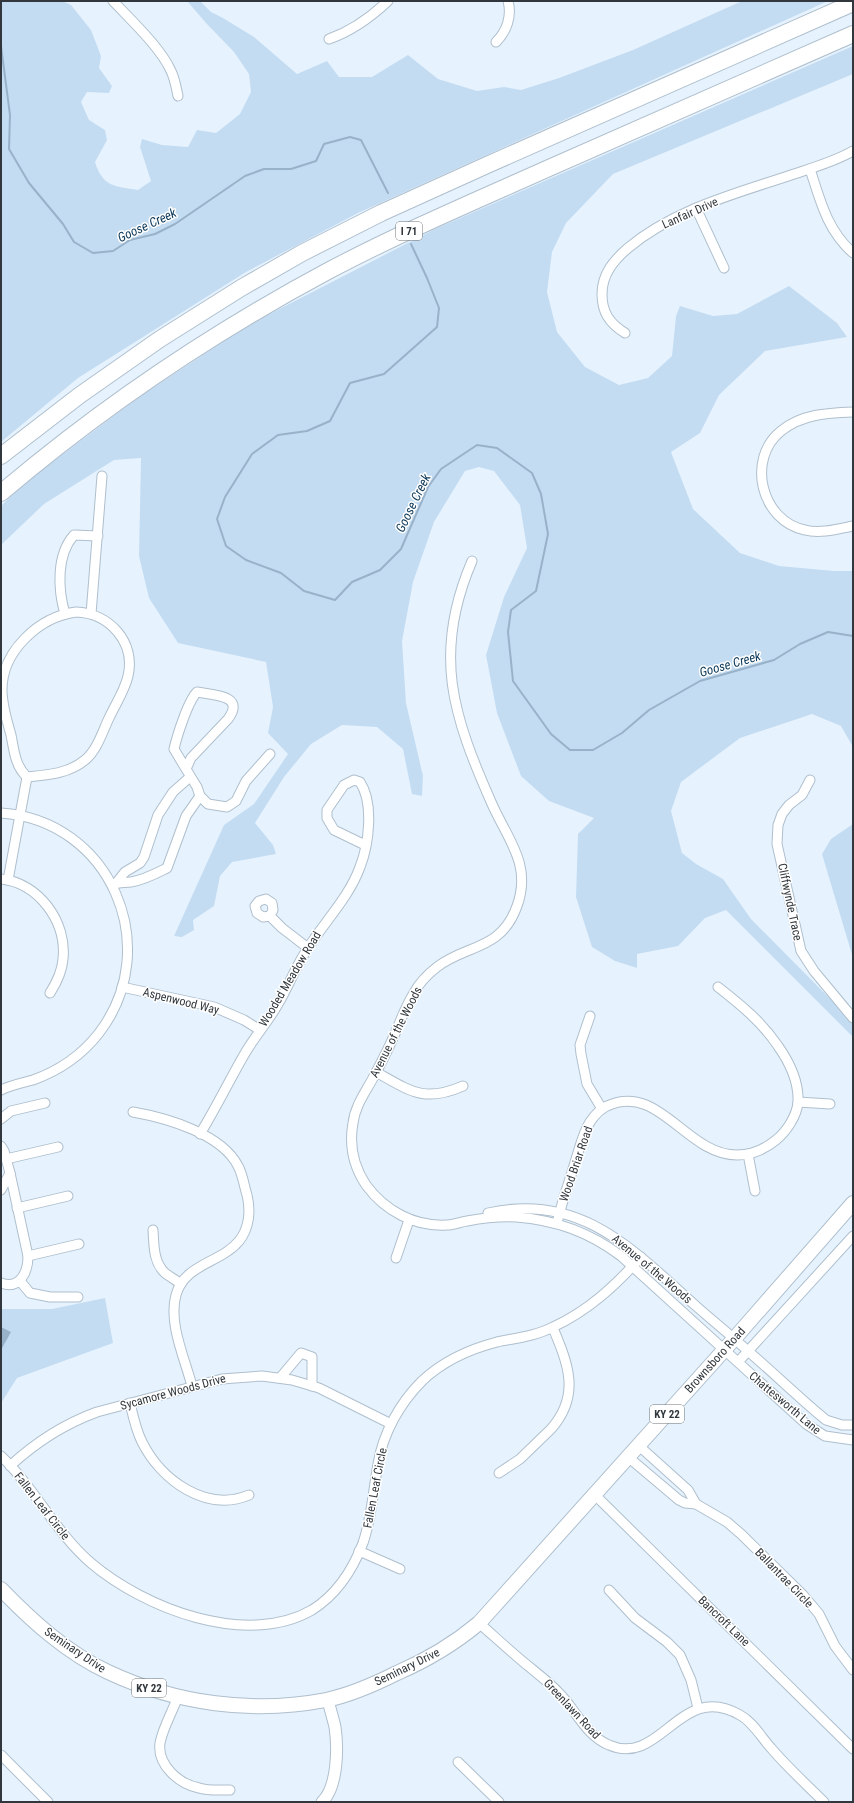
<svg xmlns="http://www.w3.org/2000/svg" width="854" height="1803" viewBox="0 0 854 1803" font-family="'Roboto Condensed',sans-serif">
<rect width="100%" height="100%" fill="#e6f3ff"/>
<!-- green -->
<g fill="#c4dcf2">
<path d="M 1,1 L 62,1 L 71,5 L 91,30 L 101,56 L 99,68 L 112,86 L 109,93 L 87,92 L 81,102 L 89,120 L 105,130 L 107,140 L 95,162 C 103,187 114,186 138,190 L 151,181 L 140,147 L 142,139 L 162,145 L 188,147 L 197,130 L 216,133 L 240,114 L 251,92 L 249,74 L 234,52 L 206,23 L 187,1 L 200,1 L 211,12 L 223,18 L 254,37 L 297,74 L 327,61 L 339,77 L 372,77 L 408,55 L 438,79 L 477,91 L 504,87 L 521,90 L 559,78 L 633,50 L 742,1 L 828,1 L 358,213 L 246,272 L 78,378 L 1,442 Z"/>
<polygon points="853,46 853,74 613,174 566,223 552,252 547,292 557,332 585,367 619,385 648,378 672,356 676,316 680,306 713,316 737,314 789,286 837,323 847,337 765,351 719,395 700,433 671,452 693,509 740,553 779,566 834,571 853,571 853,747 841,726 812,714 740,738 681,782 671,811 682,853 696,864 723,879 751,919 853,1022 853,1037 726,910 705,918 678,946 637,954 637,968 615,961 592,947 576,897 578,834 594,818 549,801 521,776 497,713 486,655 504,597 527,548 520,505 494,471 479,467 465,471 434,522 413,582 402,641 406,703 423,776 422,796 412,794 403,749 377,727 342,725 311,744 284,777 255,823 273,845 276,854 232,862 220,876 214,906 193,920 194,930 182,937 174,936 224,825 254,804 288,754 268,733 273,707 266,662 178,643 149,598 139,556 141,458 114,460 44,504 1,545 1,506 23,484 139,397 250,324 435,229"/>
<polygon points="853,824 853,958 822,854 831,839"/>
<polygon points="105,1298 113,1343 17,1378 1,1403 1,1309 52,1309"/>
</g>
<!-- water -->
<polygon fill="#98b2c9" points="1,1327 11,1332 1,1350"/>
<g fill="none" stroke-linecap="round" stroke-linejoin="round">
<!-- stream -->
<g stroke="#98b2c9" stroke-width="2">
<polyline points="1,46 10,115 9,149 29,183 63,224 74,242 93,253 113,251 130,240 155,234 175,224 245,176 264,169 291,169 316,161 324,144 350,137 361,140 388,193"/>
<polyline points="411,244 427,278 439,308 437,327 384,374 350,383 330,421 307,431 278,435 252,454 225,497 217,519 226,546 246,560 281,573 304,591 335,600 352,582 380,570 401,549 428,487 441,469 477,445 497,448 532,473 541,494 548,534 536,591 511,610 508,632 513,681 551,734 570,750 593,750 622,733 649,710 700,681 774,660 800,644 828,632 853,636"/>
</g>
<!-- minor casing -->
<g stroke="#afbfcd" stroke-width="11">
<g id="minor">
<path d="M 113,1 C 131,20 161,48 171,71 C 175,79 176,87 178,96"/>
<path d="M 329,39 C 352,31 370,18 388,1"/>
<path d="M 496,42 C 507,31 512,16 508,1"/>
<path d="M 810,169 C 820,200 827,230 853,253"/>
<polyline points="696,208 724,268"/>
<path d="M 625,333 C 609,323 602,312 602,294 C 602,274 614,260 628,248 C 675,209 735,194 791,175 C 812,168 834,162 853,151"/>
<path d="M 853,412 C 827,413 802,414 781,431 C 746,459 761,521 805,530 C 820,534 838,529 853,526"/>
<path d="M 472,561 C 432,654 453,716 492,804 C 508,840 532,865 517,906 C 501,951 467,944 437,967 C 428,974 419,983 414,993 C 405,1007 400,1023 393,1038 C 387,1052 380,1065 373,1078 C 365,1093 355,1106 353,1123 C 349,1145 354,1167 366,1185 C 385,1211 415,1227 447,1225 C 454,1225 460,1222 467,1221 C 483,1218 500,1216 516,1217 C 556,1220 589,1232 621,1256 L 806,1424 L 825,1436 L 853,1440"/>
<path d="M 76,612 C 109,613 136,642 128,676 C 125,690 115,705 109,718 C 102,733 97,750 85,760 C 68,774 47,775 27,777 C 15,766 14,750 11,735 C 7,721 2,705 2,690 C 2,651 39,617 76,612 Z"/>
<path d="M 65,614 C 58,590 56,555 74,535 L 98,536"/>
<polyline points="91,614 102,476"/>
<path d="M 186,769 L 174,749 C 177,736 188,701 197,692 C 213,695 246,695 228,719 L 191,758 L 186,769 L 197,787 L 200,796 L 208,804 L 227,807 L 236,801 L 246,781 L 270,754"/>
<polyline points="810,780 802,795 789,805 782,814 778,825 777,844 801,951 814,971 853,1018"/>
<path d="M 1,813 C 110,820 165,947 99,1033 C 82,1055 58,1071 33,1080 C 22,1083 11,1085 1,1090"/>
<path d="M 1,879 C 39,883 67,922 63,959 C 62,972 57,982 50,993"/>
<polyline points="8,880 27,777"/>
<polyline points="117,882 125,872 140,863 144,857 158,815 173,792 190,777"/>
<path d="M 112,885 C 118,882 124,883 131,882 C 144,880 155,874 167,868 L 186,816 L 200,796"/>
<polyline points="270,916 273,910 272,903 266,899 259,901 255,906 257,913 263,917 270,916 282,928 308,948"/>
<polyline points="122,987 214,1007 244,1020 260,1030"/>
<polyline points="590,1016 580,1045 581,1054 587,1084 602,1109"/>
<path d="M 376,1072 C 410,1091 424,1103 463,1086"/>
<polyline points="798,1102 830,1104"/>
<path d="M 133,1112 C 167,1118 222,1134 238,1166 C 243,1175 244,1186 247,1195 C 251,1211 249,1229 239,1241 C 221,1263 184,1264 176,1295 C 168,1323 185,1359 192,1386"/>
<polyline points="1,1119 11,1111 45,1103"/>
<path d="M 200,1134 C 216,1108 229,1081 244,1055 C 254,1037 268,1022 278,1004 C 287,989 294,971 303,956 C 321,925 348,900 360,867 C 369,844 374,803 360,782 L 354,780 L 344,785 L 327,810 L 327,818 L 334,830 L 365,845"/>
<polyline points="1,1146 4,1151 10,1173 1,1190"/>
<polyline points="748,1154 755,1191"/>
<polyline points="6,1159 58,1147"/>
<polyline points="17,1208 68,1196"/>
<path d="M 488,1213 C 581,1192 633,1250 696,1306 C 714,1322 732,1336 749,1352 C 775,1374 800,1399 826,1420 L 842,1425 L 853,1425"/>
<path d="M 557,1223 C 562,1201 570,1180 576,1159 C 580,1147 583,1133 590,1122 C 594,1116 600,1109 607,1106 C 659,1082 686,1155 737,1155 C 751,1155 765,1149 776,1140 C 786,1132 797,1116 798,1102 C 799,1081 790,1063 778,1046 C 762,1022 741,1005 718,987"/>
<path d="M 153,1230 C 154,1244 153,1262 165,1273 C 170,1277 176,1280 181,1284"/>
<polyline points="28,1256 79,1244"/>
<polyline points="396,1258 409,1220"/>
<polyline points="20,1281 30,1293 50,1297 78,1297"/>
<path d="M 1,1283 C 20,1290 28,1272 28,1256 L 10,1173"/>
<polyline points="738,1362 853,1236"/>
<polyline points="280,1378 301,1353 312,1357 312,1386"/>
<path d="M 130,1403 C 133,1416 136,1430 142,1442 C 161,1480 206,1513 249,1495"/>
<polyline points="638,1445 688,1490 696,1504"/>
<path d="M 1,1456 C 35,1488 55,1532 91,1563 C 144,1608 246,1648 312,1610 C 336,1595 353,1569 363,1543 C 372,1517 373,1491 378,1464 C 383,1433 400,1403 422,1381 C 442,1362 470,1349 497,1342 C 516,1338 536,1336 553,1327 C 588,1311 615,1286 641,1257"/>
<polyline points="628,1457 679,1500 685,1503 696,1504 727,1522 741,1534 803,1595 819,1614 835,1646 853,1670"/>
<path d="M 10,1466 C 36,1442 64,1424 97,1412 L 222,1379 L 262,1376 L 292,1380 L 319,1388 L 391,1424"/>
<path d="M 499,1473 L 520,1459 L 551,1429 C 581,1395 568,1364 553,1328"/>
<polyline points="595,1495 853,1749"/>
<polyline points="359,1551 400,1569"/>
<polyline points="609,1590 635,1618 667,1642 680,1655 691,1680 698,1708"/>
<path d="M 479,1623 C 495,1637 511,1652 527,1665 C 538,1674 550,1683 559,1693 C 576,1710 586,1736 609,1745 C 661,1768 680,1680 740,1715 C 753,1722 761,1737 771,1748 C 787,1767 806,1784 824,1802"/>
<path d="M 178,1696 C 173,1711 163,1727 160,1743 C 157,1765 179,1784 199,1788 C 208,1791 219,1790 230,1790"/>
<polyline points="1,1755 48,1802"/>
<polyline points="458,1762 499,1802"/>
</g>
</g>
<!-- tertiary casing -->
<g stroke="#afbfcd" stroke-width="13">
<path id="tertiary" d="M 322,1802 C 338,1787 338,1747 335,1727 C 333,1718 330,1709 328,1700"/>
</g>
<!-- primary casing -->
<g stroke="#afbfcd" stroke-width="16">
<path id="primary" d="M 1,1589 C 32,1621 67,1653 108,1672 C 176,1704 253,1714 326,1700 C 350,1695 375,1684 397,1673 C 427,1660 454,1644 479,1623 L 734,1339 L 853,1203"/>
</g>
<!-- motorway casing -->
<g stroke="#afbfcd" stroke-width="18">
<g id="motorway">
<polyline points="1,456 80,395 160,339 241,288 302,253 381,213 487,165 853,3"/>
<path d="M 1,493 C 101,408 212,333 328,271 C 400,233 475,201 549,168 C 651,124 752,79 853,34"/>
</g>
</g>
<!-- minor -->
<use href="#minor" stroke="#fff" stroke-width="9"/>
<!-- tertiary -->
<use href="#tertiary" stroke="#fff" stroke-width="11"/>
<!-- primary -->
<use href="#primary" stroke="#fff" stroke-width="14"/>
<!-- motorway -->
<use href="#motorway" stroke="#fff" stroke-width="16"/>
</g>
<g text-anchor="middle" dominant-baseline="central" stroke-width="3" stroke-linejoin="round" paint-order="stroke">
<!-- shield labels -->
<g fill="#fff" stroke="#6f7376" stroke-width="1">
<rect x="396" y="222" width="26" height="18" rx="3"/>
<rect x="650" y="1405" width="34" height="18" rx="3"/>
<rect x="132" y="1679" width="34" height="18" rx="3"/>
</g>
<g font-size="11" font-weight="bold" fill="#31373c">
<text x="409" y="231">I 71</text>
<text x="667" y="1414">KY 22</text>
<text x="149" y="1688">KY 22</text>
</g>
<!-- street labels -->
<g font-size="12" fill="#31373c" stroke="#fff">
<text transform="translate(690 213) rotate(-24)">Lanfair Drive</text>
<text transform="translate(790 902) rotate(78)">Cliffwynde Trace</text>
<text transform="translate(290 979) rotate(-59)">Wooded Meadow Road</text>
<text transform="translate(181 1001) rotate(14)">Aspenwood Way</text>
<text transform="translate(396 1032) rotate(-63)">Avenue of the Woods</text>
<text transform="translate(576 1164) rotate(-71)">Wood Briar Road</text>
<text transform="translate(652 1269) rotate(40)">Avenue of the Woods</text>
<text transform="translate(715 1360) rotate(-48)">Brownsboro Road</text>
<text transform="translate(173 1392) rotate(-15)">Sycamore Woods Drive</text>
<text transform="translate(785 1403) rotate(40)">Chattesworth Lane</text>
<text transform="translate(375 1488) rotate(-79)">Fallen Leaf Circle</text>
<text transform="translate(42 1506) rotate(52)">Fallen Leaf Circle</text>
<text transform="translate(784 1578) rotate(46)">Ballantrae Circle</text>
<text transform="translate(724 1621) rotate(44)">Bancroft Lane</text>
<text transform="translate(75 1650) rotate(34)">Seminary Drive</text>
<text transform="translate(407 1667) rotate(-26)">Seminary Drive</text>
<text transform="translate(572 1709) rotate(47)">Greenlawn Road</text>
</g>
<!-- water labels -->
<g font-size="13" font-style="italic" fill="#0a3758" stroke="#fff">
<text transform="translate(147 225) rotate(-25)">Goose Creek</text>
<text transform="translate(413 503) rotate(-64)">Goose Creek</text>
<text transform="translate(730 664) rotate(-16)">Goose Creek</text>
</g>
</g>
<!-- border -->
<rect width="854" height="1803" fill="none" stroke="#31373c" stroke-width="4"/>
</svg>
